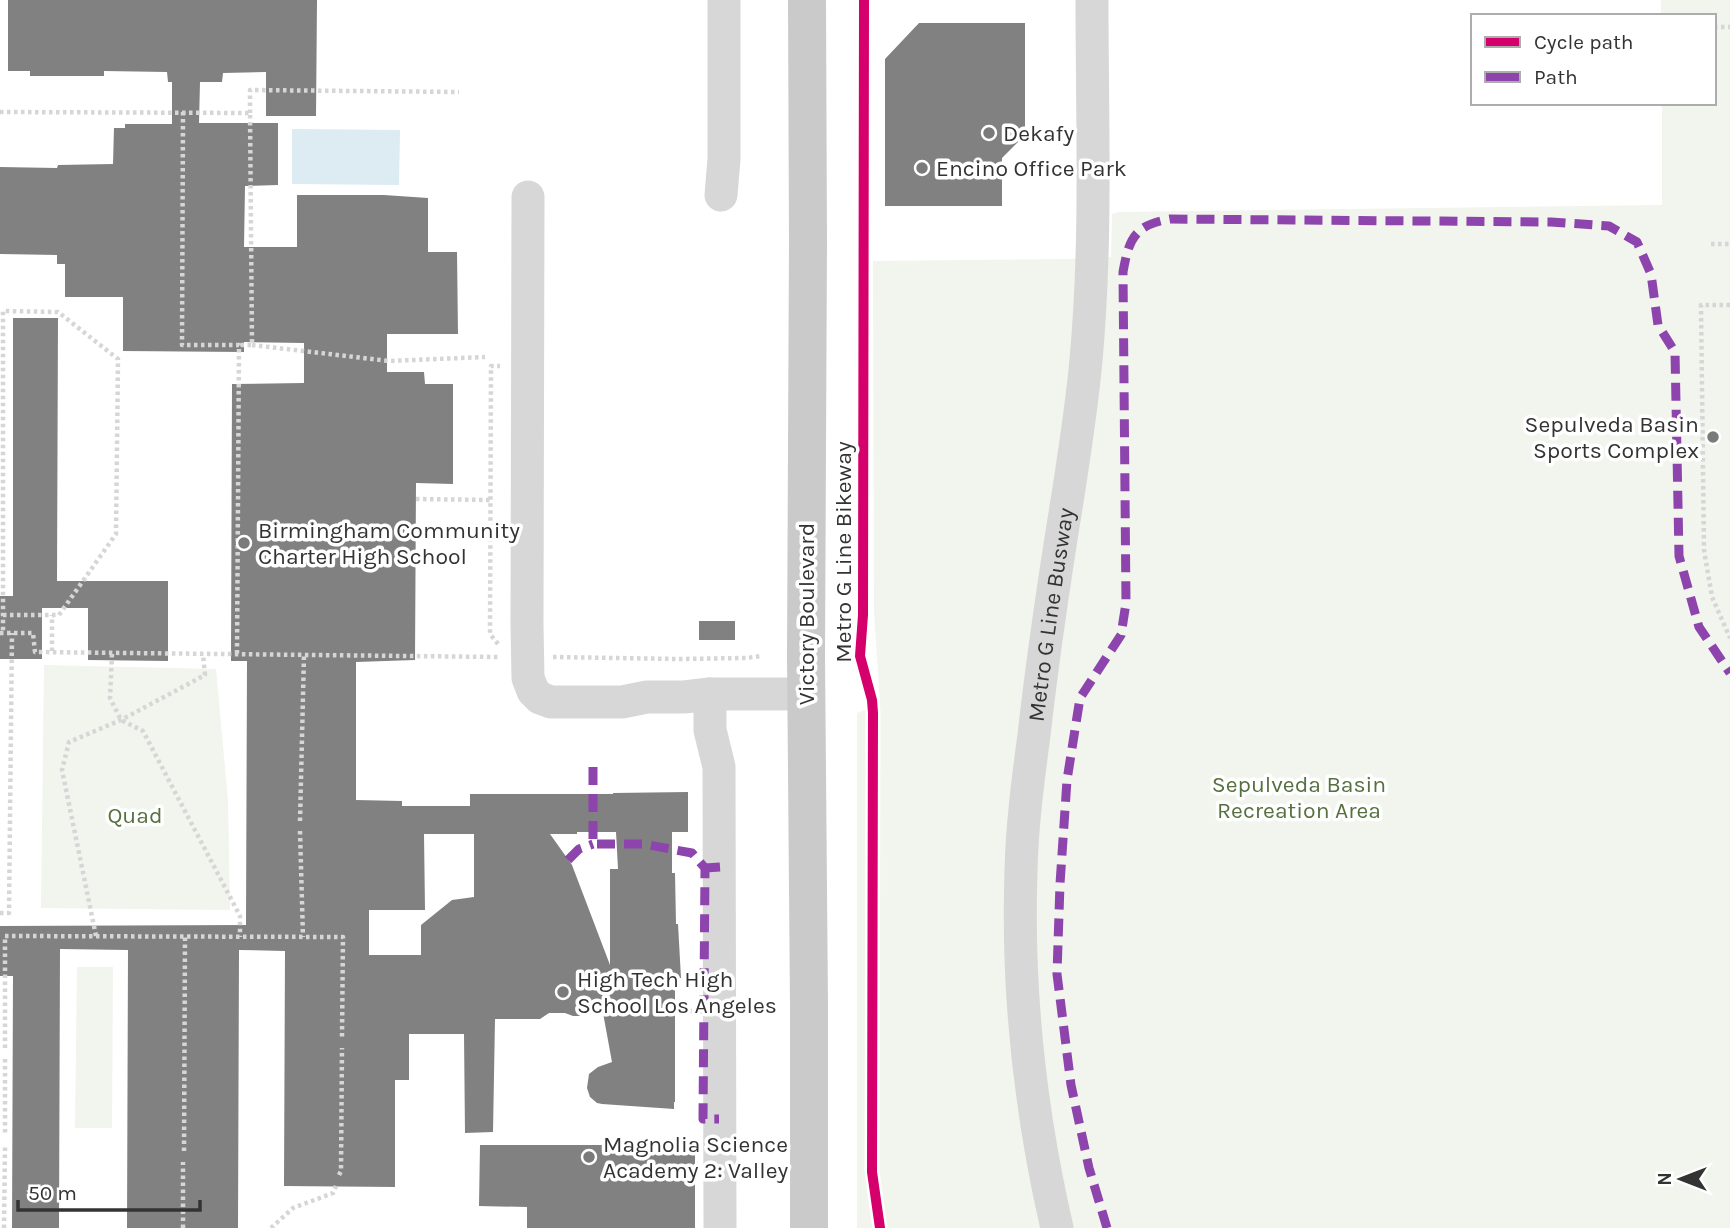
<svg xmlns="http://www.w3.org/2000/svg" width="1730" height="1228" viewBox="0 0 1730 1228" font-family="Karla,sans-serif">
<rect width="100%" height="100%" fill="#fff"/>
<!-- green -->
<g fill="#f1f5ed">
<polygon points="1661,0 1730,0 1730,1228 857,1228 857,713 880,704 874,612 873,261 1067,259 1111,257 1112,214 1119,212 1662,205 1662,103 1714,103 1714,16 1661,16"/>
<polygon points="44,665 216,669 228,801 230,910 41,908"/>
<polygon points="77,967 113,967 112,1128 75,1128"/>
</g>
<!-- water -->
<polygon fill="#ddebf3" points="292,129 400,130 399,185 292,184"/>
<!-- building -->
<g fill="#818181" fill-rule="evenodd">
<path d="M 8,0 L 317,0 L 316,116 L 266,116 L 266,72 L 223,73 L 222,82 L 200,82 L 199,123 L 278,123 L 278,185 L 245,186 L 244,247 L 297,247 L 297,195 L 384,195 L 428,198 L 428,252 L 457,252 L 458,334 L 387,334 L 387,372 L 424,372 L 425,384 L 453,384 L 453,484 L 416,483 L 415,660 L 356,662 L 356,800 L 402,801 L 402,806 L 470,806 L 470,794 L 613,794 L 613,793 L 688,792 L 688,832 L 672,832 L 672,873 L 675,873 L 676,924 L 678,924 L 681,978 L 675,978 L 675,1102 L 674,1102 L 674,1109 L 602,1104 L 597,1103 L 590,1097 L 587,1088 L 589,1074 L 598,1067 L 612,1062 L 601,1002 L 580,1016 L 573,1016 L 565,1013 L 549,1013 L 540,1019 L 495,1019 L 493,1132 L 465,1133 L 464,1034 L 409,1034 L 409,1080 L 395,1080 L 395,1187 L 284,1186 L 285,951 L 239,950 L 238,1228 L 127,1228 L 128,950 L 60,949 L 59,1228 L 12,1228 L 13,976 L 0,976 L 0,926 L 246,925 L 247,661 L 231,661 L 232,384 L 304,383 L 304,343 L 244,342 L 244,352 L 123,351 L 123,297 L 65,297 L 65,264 L 57,264 L 57,255 L 0,254 L 0,167 L 57,168 L 58,165 L 113,164 L 114,128 L 125,128 L 125,124 L 172,124 L 172,82 L 168,82 L 167,72 L 104,71 L 104,76 L 30,76 L 30,71 L 8,71 ZM 577,832 L 616,832 L 618,869 L 610,869 L 610,965 L 572,865 L 550,834 L 577,834 ZM 424,834 L 474,834 L 474,897 L 452,900 L 421,925 L 421,955 L 369,955 L 369,910 L 425,910 Z"/>
<polygon points="919,23 1025,23 1025,135 1002,158 1002,206 885,206 885,59"/>
<polygon points="13,318 58,318 57,581 168,581 168,661 88,660 88,608 42,608 42,659 0,659 0,596 13,596"/>
<rect x="699" y="621" width="36" height="19"/>
<polygon points="608,1141 695,1142 695,1228 527,1228 527,1207 479,1206 480,1145 608,1145"/>
</g>
<g fill="none" stroke-linecap="round" stroke-linejoin="round">
<!-- path -->
<g stroke="#d6d6d6" stroke-width="4.5" stroke-dasharray="3.5 3.5" stroke-linecap="butt">
<polyline points="1714,27 1730,27"/>
<polyline points="0,112 250,113 252,345 239,345"/>
<polyline points="183,112 182,345 239,345 237,654"/>
<polyline points="250,113 250,90 459,92"/>
<polyline points="1711,244 1730,244"/>
<polyline points="1730,305 1701,305 1704,550 1712,597 1730,638"/>
<polyline points="252,345 389,361 485,357"/>
<polyline points="416,499 490,500"/>
<polyline points="3,615 59,615 116,534 118,359 58,312 3,311 3,633"/>
<polyline points="0,633 33,633 35,652 500,657"/>
<polyline points="498,644 490,634 491,366 500,366"/>
<polyline points="52,651 52,615"/>
<polyline points="112,654 110,698 121,720 143,731 240,916 240,937"/>
<polyline points="553,657 679,659 746,658 761,656"/>
<polyline points="300,821 304,655"/>
<polyline points="300,831 303,937"/>
<polyline points="0,913 9,913 12,633"/>
<polyline points="96,936 62,770 69,742 121,720 205,675 203,654"/>
<polyline points="675,1011 692,1011"/>
<polyline points="5,1048 5,936 343,937 342,1037"/>
<polyline points="5,1059 5,1135"/>
<polyline points="184,1151 185,937"/>
<polyline points="339,1175 341,1171 342,1048"/>
<polyline points="4,1228 5,1146"/>
<polyline points="183,1228 183,1162"/>
<polyline points="271,1228 293,1208 333,1193 336,1186"/>
</g>
<!-- minor -->
<g stroke="#d7d7d7" stroke-width="33">
<polyline points="721,195 724,159 724,0"/>
<polyline points="528,197 527,625 528,678 533,691 540,698 551,702 622,702 647,697 684,697 710,694 806,694"/>
<polyline points="710,694 710,730 719,767 720,1228"/>
<path id="s1" d="M 1057,1228 C 1030,1111 1017,990 1021,871 C 1022,825 1028,780 1034,735 C 1043,655 1055,575 1068,495 C 1075,450 1082,405 1086,360 C 1097,241 1092,120 1092,0"/>
</g>
<!-- major -->
<polyline stroke="#cacaca" stroke-width="38" points="807,0 808,242 806,656 809,1005 809,1228"/>
<!-- quiet -->
<g stroke="#8e44ad" stroke-width="9" stroke-dasharray="18 9" stroke-linecap="butt">
<polyline points="593,767 593,844 643,844 692,853 705,868 703,1119 719,1119"/>
<polyline points="568,860 579,849 593,844"/>
<polyline points="705,868 720,867"/>
<path d="M 1107,1228 L 1089,1168 L 1071,1085 L 1057,974 L 1060,884 L 1067,780 L 1080,698 L 1121,635 L 1126,603 L 1123,272 C 1129,238 1135,225 1170,219 L 1551,222 L 1609,226 L 1637,242 L 1651,274 L 1658,325 L 1675,352 L 1679,556 L 1699,627 L 1730,673"/>
</g>
<!-- cycleway casing -->
<g stroke="#fff" stroke-width="15">
<polyline id="cycleway" points="864,0 863,615 860,656 872,700 873,713 872,1172 880,1228"/>
</g>
<!-- cycleway -->
<use href="#cycleway" stroke="#d6006c" stroke-width="10"/>
</g>
<!-- markers -->
<g fill="#7a7a7a" stroke="#fff" stroke-width="2.5">
<circle cx="989" cy="133" r="7"/>
<circle cx="922" cy="168" r="7"/>
<circle cx="1713" cy="437" r="7"/>
<circle cx="244" cy="543" r="7"/>
<circle cx="563" cy="992" r="7"/>
<circle cx="589" cy="1157" r="7"/>
</g>
<g text-anchor="middle" dominant-baseline="central" stroke-width="7" stroke-linejoin="round" paint-order="stroke">
<!-- poi labels -->
<g font-size="23" fill="#333" stroke="#fff" text-anchor="start">
<text x="1003" y="133">Dekafy</text>
<text x="936" y="168">Encino Office Park</text>
<text x="1699" y="424" text-anchor="end">Sepulveda Basin<tspan x="1699" dy="26">Sports Complex</tspan></text>
<text x="258" y="530">Birmingham Community<tspan x="258" dy="26">Charter High School</tspan></text>
<text x="577" y="979">High Tech High<tspan x="577" dy="26">School Los Angeles</tspan></text>
<text x="603" y="1144">Magnolia Science<tspan x="603" dy="26">Academy 2: Valley</tspan></text>
</g>
<!-- street labels -->
<g font-size="23" fill="#333" stroke="#fff">
<text transform="translate(843 552) rotate(-90)">Metro G Line Bikeway</text>
<text transform="translate(806 614) rotate(-90)">Victory Boulevard</text>
<text stroke="none"><textPath href="#s1" startOffset="618">Metro G Line Busway</textPath></text>
</g>
<!-- park labels -->
<g font-size="23" fill="#56703f" stroke="#fff">
<text x="1299" y="784">Sepulveda Basin<tspan x="1299" dy="26">Recreation Area</tspan></text>
<text x="135" y="815">Quad</text>
</g>
</g>
<!-- legend -->
<rect x="1471" y="14" width="245" height="91" fill="#ffffff" stroke="#adadad" stroke-width="2"/>
<rect x="1485" y="37" width="35" height="10" fill="#d6006c" stroke="#adadad" stroke-width="2"/>
<text x="1534" y="49" font-size="21" fill="#333333">Cycle path</text>
<rect x="1485" y="72" width="35" height="10" fill="#8e44ad" stroke="#adadad" stroke-width="2"/>
<text x="1534" y="84" font-size="21" fill="#333333">Path</text>
<!-- north arrow -->
<g transform="translate(1681 1179) rotate(270)" stroke="#ffffff" stroke-width="5" paint-order="stroke">
<path d="M0-5L12 26L0 18L-12 26Z" fill="#333333"/>
<text y="-10" font-size="19" font-weight="bold" text-anchor="middle" fill="#333333">N</text>
</g>
<!-- scale -->
<path d="M18 1200v10h182v-10" fill="none" stroke="#333333" stroke-width="3.5"/>
<text x="28" y="1200" font-size="21" fill="#333333" stroke="#ffffff" stroke-width="5" paint-order="stroke">50 m</text>
</svg>
